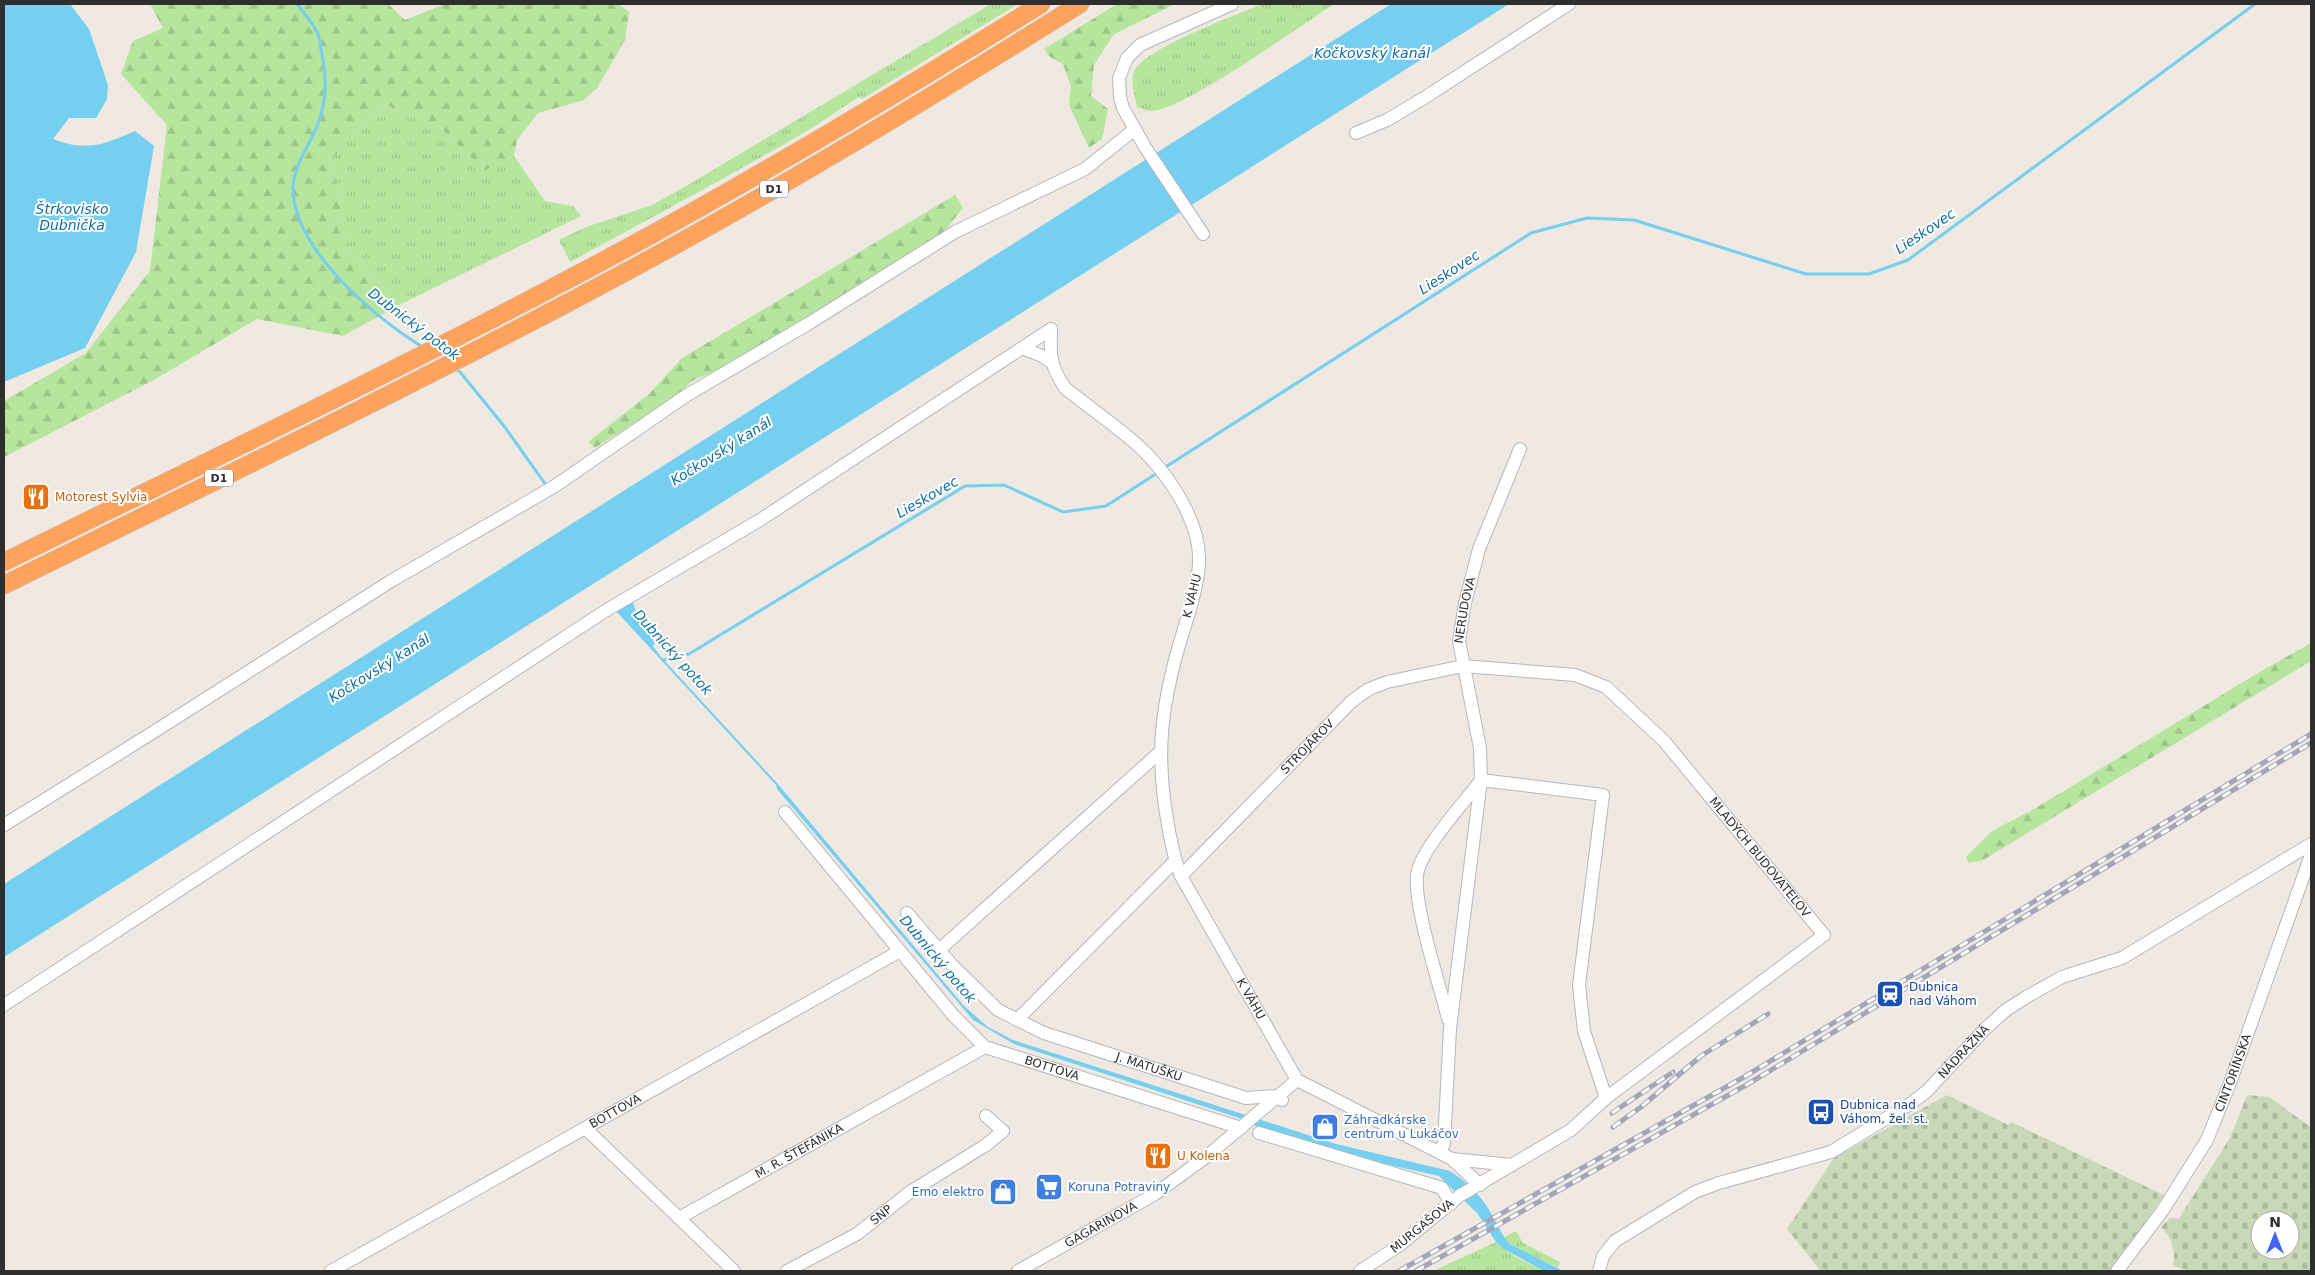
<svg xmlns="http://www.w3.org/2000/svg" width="2315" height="1275" viewBox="0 0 2315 1275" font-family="'DejaVu Sans',sans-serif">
<defs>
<pattern id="grass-tufts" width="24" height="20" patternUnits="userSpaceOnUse" patternTransform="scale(1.25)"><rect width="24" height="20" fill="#b6e59e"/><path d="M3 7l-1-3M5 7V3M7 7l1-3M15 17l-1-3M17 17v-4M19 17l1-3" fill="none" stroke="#9dc588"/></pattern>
<pattern id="forest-firs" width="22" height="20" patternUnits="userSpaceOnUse" patternTransform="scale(1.25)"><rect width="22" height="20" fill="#b6e59e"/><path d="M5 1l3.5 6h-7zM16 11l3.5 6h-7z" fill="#9dc588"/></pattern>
<pattern id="cemetery-stones" width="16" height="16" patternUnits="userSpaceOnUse" patternTransform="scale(1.25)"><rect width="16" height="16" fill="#c8d9b8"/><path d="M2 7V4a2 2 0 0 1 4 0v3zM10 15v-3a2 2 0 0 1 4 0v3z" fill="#acbb9e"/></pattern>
</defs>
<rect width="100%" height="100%" fill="#efe9e1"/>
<!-- grass -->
<g fill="url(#grass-tufts)">
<path d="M 991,4 L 1018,4 L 862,99 L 859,97 C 841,108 824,121 805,132 C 728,177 649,219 570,262 L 559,240 L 586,227 L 652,205 L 681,189 Z"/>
<path d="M 1262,4 L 1334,4 C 1303,24 1182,111 1152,111 C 1147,111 1141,108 1137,107 C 1135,97 1130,82 1134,72 C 1142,49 1237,15 1262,4 Z"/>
<polygon points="383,104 441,128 484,171 514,156 545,201 573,206 581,216 401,304 348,251 332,159"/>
<polygon points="1516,1231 1523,1243 1560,1262 1558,1268 1515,1247 1503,1238"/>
<polygon points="1496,1242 1516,1257 1544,1271 1433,1271"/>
</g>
<!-- forest -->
<g fill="url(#forest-firs)">
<polygon points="150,4 388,4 405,20 445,4 618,4 629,12 625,40 597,88 584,100 538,113 517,140 514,156 484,171 441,128 383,104 332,159 348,251 401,304 343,336 257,319 152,381 4,457 4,401 86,353 150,271 167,125 121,74 133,41 163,28"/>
<polygon points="1117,4 1175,4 1114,34 1094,65 1091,96 1108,109 1102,139 1089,148 1069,105 1071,86 1063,64 1050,57 1044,49"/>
<path d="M 955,195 L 963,208 L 942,234 L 720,372 C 699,376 692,378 679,395 L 595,448 L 588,442 L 648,395 L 682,358 Z"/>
<polygon points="2311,643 2311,661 1983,860 1969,863 1966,857 1992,831 2036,808 2253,676"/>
</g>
<!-- cemetery -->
<g fill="url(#cemetery-stones)" fill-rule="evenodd">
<polygon points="1947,1095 2008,1125 2011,1122 2164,1195 2111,1271 1818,1271 1819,1269 1787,1229 1834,1158"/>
<path d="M 2247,1095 L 2269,1097 L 2311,1127 L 2311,1271 L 2189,1271 L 2173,1266 C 2176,1251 2172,1238 2161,1227 L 2170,1218 L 2179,1219 L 2181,1215 L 2230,1138 ZM 2260,1220 L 2290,1220 L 2290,1250 L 2260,1250 Z"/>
</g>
<!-- water -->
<g fill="#75cff0">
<path d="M 4,4 L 70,4 L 89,29 L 108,85 L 107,99 L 96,118 L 69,118 L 53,139 C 87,152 103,145 135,131 L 154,146 L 136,252 L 85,348 L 4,382 Z"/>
<polygon points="1391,4 1509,4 4,957 4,884"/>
<path d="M 632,600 L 640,623 L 655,642 L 653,646 L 661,657 L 778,784 L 964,1006 L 988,1027 L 1013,1040 L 1336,1144 L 1450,1171 C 1464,1180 1481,1195 1489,1210 C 1497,1222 1500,1234 1510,1244 L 1563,1271 L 1544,1271 L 1504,1249 L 1496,1242 L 1477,1213 L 1439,1176 L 1341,1154 L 1256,1126 L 1239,1118 L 1014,1044 L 973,1020 L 777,789 L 776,785 L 616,611 Z"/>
</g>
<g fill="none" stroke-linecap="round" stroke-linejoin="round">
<!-- stream -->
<g stroke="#75cff0" stroke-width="3">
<path d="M 297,4 C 304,13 312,22 317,32 C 320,37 320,44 321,50 C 328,80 327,107 313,135 C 305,151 293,170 293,188 C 293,250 376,318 424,348"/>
<polyline points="454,368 460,372 504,426 546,485"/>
<polyline points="1164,468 1531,233 1587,218 1634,220 1806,274 1869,274 1908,260 2255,4"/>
<polyline points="663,660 689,654 965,486 1004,485 1063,512 1106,506 1159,472"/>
</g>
<!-- minor casing -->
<g stroke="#b4b7c1" stroke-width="14">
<g id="minor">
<polyline points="1356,133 1387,120 1424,98 1569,4"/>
<polyline points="1203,234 1145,147 1123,108 1120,97 1119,78 1127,58 1140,45 1232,4"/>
<path id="s1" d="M 1051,329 C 1050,355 1050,366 1065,388 C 1093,411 1132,436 1155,463 C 1176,487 1199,525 1199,558 C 1200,583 1185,624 1178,649 C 1160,713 1156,759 1168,825 C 1171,842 1174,859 1181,876 L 1297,1080 L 1452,1159 L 1480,1185"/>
<polyline points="1022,348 1042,356 1051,362"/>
<path id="s2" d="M 785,812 L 953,1015 L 985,1047 L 1241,1128"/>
<polyline points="4,825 152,733 391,581 555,486 687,395 808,324 955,232 1085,169 1135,129"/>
<path id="s3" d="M 1181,876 L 1352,701 L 1369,689 L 1387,682 L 1463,666 L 1575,675 L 1606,687 L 1664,741 L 1824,935 L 1606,1098 L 1571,1130 L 1459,1196 L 1397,1247 L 1360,1271"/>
<path id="s4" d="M 907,913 L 952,965 L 998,1010 L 1044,1033 L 1246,1098 L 1276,1096 L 1282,1100"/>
<polyline points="939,950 1160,752"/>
<polyline points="4,1005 605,611 760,520 1051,329"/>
<path d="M 1448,1019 C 1441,988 1410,897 1418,870 C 1425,845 1464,803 1481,780 L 1603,795 L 1579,985 L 1584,1031 L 1606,1098"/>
<polyline points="1017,1020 1175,861"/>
<polyline points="585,1128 679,1218"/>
<polyline points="1259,1133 1442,1188 1451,1204"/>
<path id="s5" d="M 1439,1152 L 1444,1144 L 1450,1029 L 1481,780 L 1480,748 L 1459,641 L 1465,603 L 1479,549 L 1520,449"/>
<polyline points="1452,1159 1512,1165"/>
<path id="s6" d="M 331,1271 L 900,951"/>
<path id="s7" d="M 734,1271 L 679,1218 L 985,1047"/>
<path id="s8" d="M 787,1271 L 857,1234 L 910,1192 L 986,1145 L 1003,1131 L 986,1116"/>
<path id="s9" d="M 1018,1271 L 1155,1194 L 1206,1157 L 1297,1080"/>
<path id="s10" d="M 1599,1271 L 1603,1256 L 1615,1241 L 1695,1192 L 1719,1183 L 1831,1152 L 1910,1104 L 1927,1091 L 1985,1029 L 2006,1010 L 2028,996 L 2062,977 L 2122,958 L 2311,844"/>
<path id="s11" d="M 2117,1271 L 2163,1210 L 2207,1140 L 2230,1083 L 2311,855"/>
</g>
</g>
<!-- highway casing -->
<g stroke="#c9c9c9" stroke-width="19">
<g id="highway">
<path d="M 4,562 C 198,466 394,372 586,270 C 741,188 892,97 1041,4"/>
<path d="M 4,585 C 200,488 398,393 592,290 C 759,202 920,104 1080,4"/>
</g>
</g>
<!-- minor -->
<use href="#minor" stroke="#fff" stroke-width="12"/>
<!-- highway -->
<use href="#highway" stroke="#ffa35c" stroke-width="18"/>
<!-- rail casing -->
<g stroke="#a3a6b8" stroke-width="5">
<g id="rail">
<polyline points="1612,1113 1673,1072"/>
<polyline points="1613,1127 1641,1107 1701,1056 1768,1014"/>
<polyline points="1399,1271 1744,1077 2311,734"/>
<polyline points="1416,1271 1748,1084 2311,743"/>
</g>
</g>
<!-- rail -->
<use href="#rail" stroke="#fff" stroke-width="3" stroke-dasharray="9" stroke-linecap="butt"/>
</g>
<!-- icons -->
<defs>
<g id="restaurant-square" transform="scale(1.4375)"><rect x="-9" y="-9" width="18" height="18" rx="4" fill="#e8710a" stroke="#fff"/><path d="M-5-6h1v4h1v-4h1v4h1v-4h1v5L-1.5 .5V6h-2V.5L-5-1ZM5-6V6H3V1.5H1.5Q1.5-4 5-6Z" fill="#fff"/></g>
<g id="station-square" transform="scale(1.4375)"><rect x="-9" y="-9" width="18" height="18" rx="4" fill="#1a4fb4" stroke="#fff"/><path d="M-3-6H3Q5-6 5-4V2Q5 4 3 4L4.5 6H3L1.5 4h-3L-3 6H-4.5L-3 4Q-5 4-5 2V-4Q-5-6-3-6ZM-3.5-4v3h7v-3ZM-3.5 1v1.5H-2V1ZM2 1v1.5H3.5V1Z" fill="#fff"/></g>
<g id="bus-square" transform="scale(1.4375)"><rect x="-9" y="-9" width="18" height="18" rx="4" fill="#1a4fb4" stroke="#fff"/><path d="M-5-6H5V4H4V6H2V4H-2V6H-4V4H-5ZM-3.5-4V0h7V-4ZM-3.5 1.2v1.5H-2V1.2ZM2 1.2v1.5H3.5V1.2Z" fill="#fff"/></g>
<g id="shop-square" transform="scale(1.4375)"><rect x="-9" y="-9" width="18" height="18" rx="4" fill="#3f7fe0" stroke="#fff"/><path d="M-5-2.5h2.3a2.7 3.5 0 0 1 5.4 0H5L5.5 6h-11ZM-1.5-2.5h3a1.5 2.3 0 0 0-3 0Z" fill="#fff"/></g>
<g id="supermarket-square" transform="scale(1.4375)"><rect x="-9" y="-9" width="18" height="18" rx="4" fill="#3f7fe0" stroke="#fff"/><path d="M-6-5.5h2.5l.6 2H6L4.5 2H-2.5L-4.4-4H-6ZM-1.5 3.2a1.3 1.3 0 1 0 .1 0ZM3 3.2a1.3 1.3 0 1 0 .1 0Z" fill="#fff"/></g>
</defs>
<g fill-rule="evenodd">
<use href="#restaurant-square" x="36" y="497"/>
<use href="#station-square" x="1890" y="994"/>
<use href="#bus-square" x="1821" y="1112"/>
<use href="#shop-square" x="1325" y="1127"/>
<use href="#restaurant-square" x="1158" y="1156"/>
<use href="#supermarket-square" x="1049" y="1187"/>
<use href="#shop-square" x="1003" y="1192"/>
</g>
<g text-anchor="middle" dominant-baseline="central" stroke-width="4" stroke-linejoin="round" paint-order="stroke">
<!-- shield labels -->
<g fill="#fff" stroke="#6d6d6d" stroke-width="1">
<rect x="760" y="180.5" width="28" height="17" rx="4"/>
<rect x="205" y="469.5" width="28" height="17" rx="4"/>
</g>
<g font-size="11" font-weight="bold" fill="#2e2e2e">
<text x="774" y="189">D1</text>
<text x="219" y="478">D1</text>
</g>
<!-- food labels -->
<g font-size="12" fill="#c56008" stroke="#fff" text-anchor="start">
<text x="55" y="497">Motorest Sylvia</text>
<text x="1177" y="1156">U Kolena</text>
</g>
<!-- street labels -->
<g font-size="12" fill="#2e2e2e" stroke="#fff">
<text transform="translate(1192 596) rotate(-76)">K VÁHU</text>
<text stroke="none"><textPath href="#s5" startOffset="548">NERUDOVA</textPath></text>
<text stroke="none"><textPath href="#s3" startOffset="181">STROJÁROV</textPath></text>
<text stroke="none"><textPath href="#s3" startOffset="738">MLADÝCH BUDOVATEĽOV</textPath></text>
<text stroke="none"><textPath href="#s1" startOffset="752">K VÁHU</textPath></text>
<text stroke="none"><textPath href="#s10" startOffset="438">NÁDRAŽNÁ</textPath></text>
<text stroke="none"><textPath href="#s4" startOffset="295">J. MATUŠKU</textPath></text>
<text stroke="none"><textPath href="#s2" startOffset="379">BOTTOVA</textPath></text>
<text stroke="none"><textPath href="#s11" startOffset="231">CINTORÍNSKA</textPath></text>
<text stroke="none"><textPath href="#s6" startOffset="326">BOTTOVA</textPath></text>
<text stroke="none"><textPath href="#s7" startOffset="214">M. R. ŠTEFÁNIKA</textPath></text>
<text stroke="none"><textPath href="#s8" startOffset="110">SNP</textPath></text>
<text stroke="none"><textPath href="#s9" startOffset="95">GAGARINOVA</textPath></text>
<text transform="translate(1422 1226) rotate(-39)">MURGAŠOVA</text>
</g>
<!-- transit labels -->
<g font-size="12" fill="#164399" stroke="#fff" text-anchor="start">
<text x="1909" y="987">Dubnica<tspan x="1909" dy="14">nad Váhom</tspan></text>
<text x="1840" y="1105">Dubnica nad<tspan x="1840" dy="14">Váhom, žel. st.</tspan></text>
</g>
<!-- shop labels -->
<g font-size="12" fill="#366cbe" stroke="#fff" text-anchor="start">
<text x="1344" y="1120">Záhradkárske<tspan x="1344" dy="14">centrum u Lukáčov</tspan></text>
<text x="1068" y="1187">Koruna Potraviny</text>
<text x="984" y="1192" text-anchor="end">Emo elektro</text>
</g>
<!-- water labels -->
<g font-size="14" font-style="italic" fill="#0d6fa3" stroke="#fff">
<text x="1372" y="53">Kočkovský kanál</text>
<text x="72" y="209">Štrkovisko<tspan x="72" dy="16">Dubnička</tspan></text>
<text transform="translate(1925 231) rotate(-34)">Lieskovec</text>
<text transform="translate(1449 272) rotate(-33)">Lieskovec</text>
<text transform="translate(414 324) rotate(37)">Dubnický potok</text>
<text transform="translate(721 451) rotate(-32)">Kočkovský kanál</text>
<text transform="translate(927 497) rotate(-30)">Lieskovec</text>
<text transform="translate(673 652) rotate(48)">Dubnický potok</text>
<text transform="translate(379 668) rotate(-32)">Kočkovský kanál</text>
<text transform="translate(938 959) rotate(50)">Dubnický potok</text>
</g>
</g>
<!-- border -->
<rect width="2315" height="1275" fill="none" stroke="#2e2e2e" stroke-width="10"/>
<!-- north arrow -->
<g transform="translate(2275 1235)"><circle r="24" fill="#ffffff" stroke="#ababab"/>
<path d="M0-4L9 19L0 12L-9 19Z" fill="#4264fb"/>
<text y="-8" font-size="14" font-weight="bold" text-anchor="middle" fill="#2e2e2e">N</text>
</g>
</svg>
